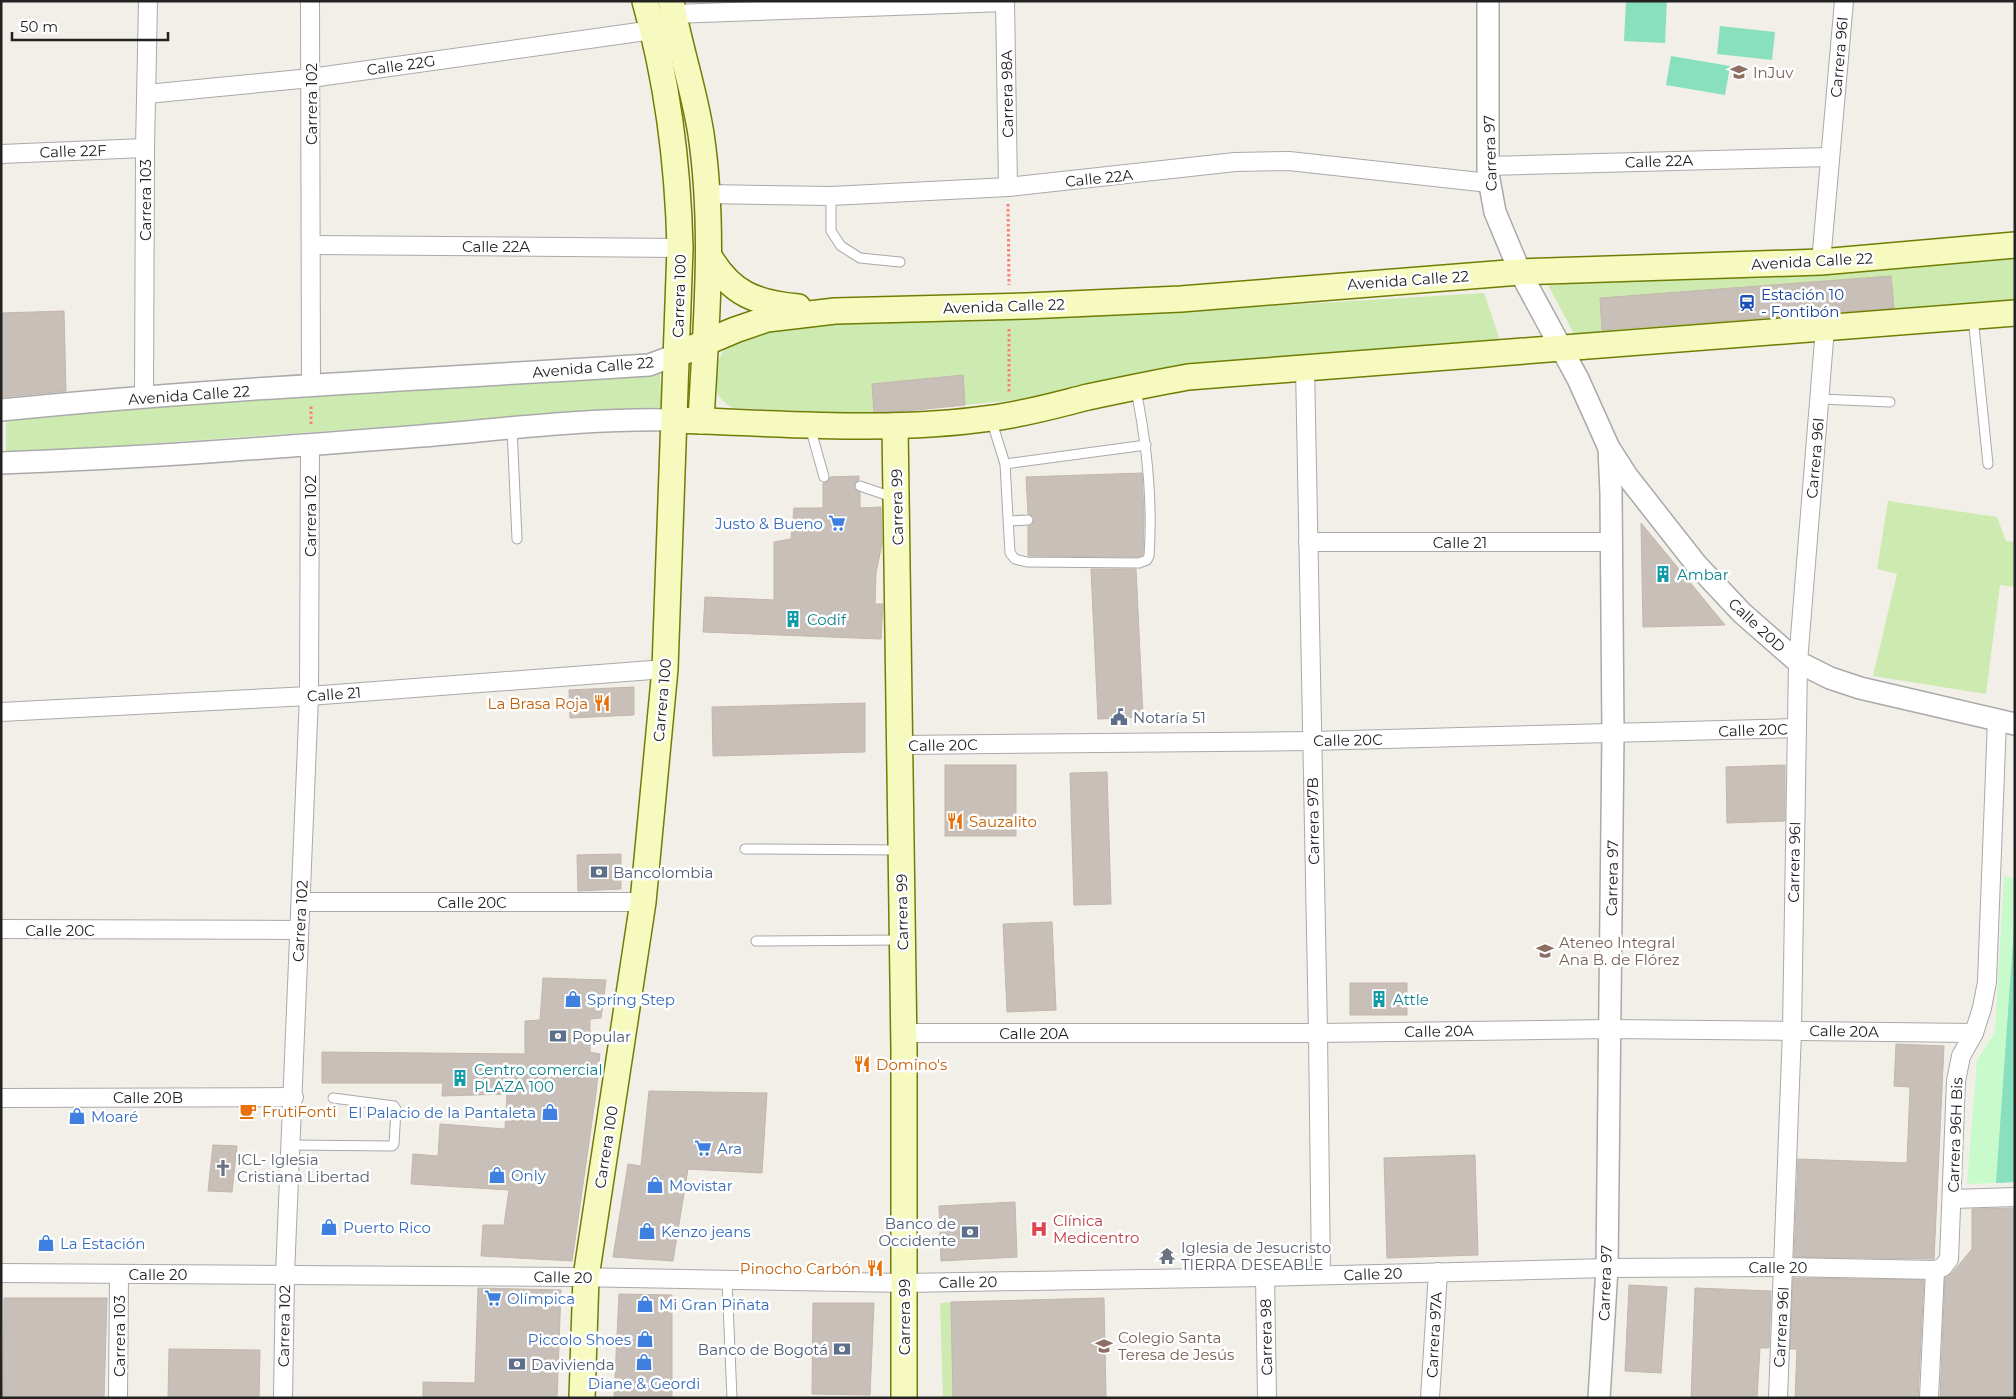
<svg xmlns="http://www.w3.org/2000/svg" width="2016" height="1399" viewBox="0 0 2016 1399" font-family="Montserrat,sans-serif">
<rect width="100%" height="100%" fill="#f2efe9"/>
<!-- grass -->
<g fill="#cdebb0">
<polygon points="2015,255 2015,302 1574,334 1548,285 1868,267"/>
<path d="M 1484,293 L 1500,340 L 1205,363 L 1107,379 L 1023,399 L 965,405 L 962,375 L 872,384 L 874,414 L 733,408 C 722,402 715,394 715,381 C 715,371 718,357 725,349 C 736,337 778,328 794,325 L 1222,309 Z"/>
<polygon points="660,372 662,407 6,454 6,417"/>
<polygon points="1888,501 1997,517 2006,541 2015,542 2015,587 2000,585 1986,694 1873,676 1897,574 1877,569"/>
<polygon points="951,1302 953,1398 943,1398 940,1303"/>
</g>
<!-- park -->
<polygon fill="#c8facc" points="2004,876 2015,878 2015,1182 1967,1184 1977,1060 1995,1032"/>
<!-- pitch -->
<g fill="#88e0be">
<polygon points="1626,1 1667,1 1665,43 1624,41"/>
<polygon points="1720,26 1775,32 1772,60 1717,54"/>
<polygon points="1671,56 1730,66 1725,95 1666,85"/>
<polygon points="2015,912 2015,1182 1996,1183"/>
</g>
<!-- building -->
<g fill="#c7bfb8" stroke="#c4b6ab">
<polygon points="1891,276 1894,308 1602,330 1600,298"/>
<polygon points="64,311 66,391 1,397 1,313"/>
<polygon points="963,375 965,405 906,411 874,412 872,384"/>
<polygon points="1142,473 1144,514 1143,555 1138,557 1028,556 1028,526 1032,525 1034,520 1033,516 1028,514 1026,477"/>
<polygon points="859,476 859,480 856,482 854,487 860,492 860,508 881,507 882,544 876,573 875,604 883,604 881,639 703,632 705,597 774,600 774,542 791,539 794,508 823,508 823,483 828,482 830,477"/>
<polygon points="1641,523 1725,625 1643,627"/>
<polygon points="1091,569 1136,569 1143,717 1098,719"/>
<polygon points="634,687 634,715 570,718 569,690"/>
<polygon points="865,703 865,752 713,756 712,707"/>
<rect x="945" y="765" width="71" height="71"/>
<polygon points="1785,765 1785,821 1727,823 1726,767"/>
<polygon points="1107,772 1111,904 1074,905 1070,773"/>
<polygon points="621,854 621,889 578,891 577,855"/>
<polygon points="1052,922 1056,1010 1007,1012 1003,924"/>
<polygon points="543,978 606,980 601,1018 590,1019 590,1052 600,1054 596,1093 572,1261 481,1256 483,1225 504,1225 509,1190 411,1184 413,1154 438,1156 440,1124 505,1129 507,1094 442,1096 443,1083 322,1083 322,1052 525,1054 525,1021 540,1020"/>
<rect x="1350" y="983" width="57" height="32"/>
<polygon points="1896,1044 1944,1046 1934,1259 1794,1257 1798,1159 1907,1163 1910,1087 1894,1086"/>
<polygon points="649,1091 767,1093 762,1173 688,1169 673,1261 613,1257 628,1164 641,1166"/>
<polygon points="213,1145 237,1146 232,1192 208,1191"/>
<polygon points="1475,1155 1478,1255 1387,1258 1384,1158"/>
<polygon points="1015,1202 1017,1257 941,1261 939,1206"/>
<polygon points="2015,1208 2015,1398 1940,1398 1945,1277 1952,1273 1972,1249 1972,1209"/>
<polygon points="1793,1278 1924,1280 1918,1398 1795,1398 1797,1349 1790,1349"/>
<polygon points="1629,1285 1667,1287 1661,1373 1625,1371"/>
<polygon points="478,1288 561,1290 557,1398 423,1398 423,1382 475,1383"/>
<polygon points="1695,1288 1771,1291 1769,1348 1760,1348 1757,1398 1691,1398"/>
<polygon points="619,1294 672,1295 672,1398 614,1398"/>
<polygon points="4,1298 107,1298 104,1398 3,1398"/>
<polygon points="1104,1298 1106,1398 953,1398 951,1302"/>
<polygon points="813,1303 874,1303 870,1395 812,1394"/>
<polygon points="169,1349 260,1350 259,1398 168,1398"/>
</g>
<g fill="none" stroke-linecap="round" stroke-linejoin="round">
<!-- service casing -->
<g stroke="#a9a9a9" stroke-width="11">
<g id="service">
<polyline points="831,196 831,231 841,246 860,258 900,262"/>
<polyline points="1973,317 1988,464"/>
<polyline points="1820,399 1890,402"/>
<path d="M 991,419 L 1005,464 L 1010,553 L 1015,559 L 1027,562 L 1139,563 L 1147,560 L 1149,556 C 1153,500 1147,445 1136,390"/>
<polyline points="810,427 824,477"/>
<polyline points="512,428 517,539"/>
<polyline points="1005,464 1146,445"/>
<polyline points="860,486 895,498"/>
<polyline points="1009,521 1028,520"/>
<polyline points="745,849 899,850"/>
<polyline points="756,941 901,940"/>
<polyline points="291,1145 392,1146 394,1144 396,1109 394,1106 333,1098"/>
<polyline points="727,1280 732,1398"/>
</g>
</g>
<!-- minor casing -->
<g stroke="#a9a9a9" stroke-width="20">
<g id="minor">
<polyline points="310,1 311,386"/>
<polyline points="1005,1 1008,187"/>
<polyline points="673,14 1005,2"/>
<polyline points="147,94 311,78 653,30"/>
<polyline points="1,154 145,148"/>
<polyline points="1488,166 1830,157"/>
<polyline points="707,194 831,196 1008,187 1235,162 1289,161 1489,183"/>
<polyline points="311,245 680,248"/>
<polyline points="1821,262 1844,1"/>
<polyline points="1305,367 1318,1033 1321,1275"/>
<polyline points="144,398 145,148 148,1"/>
<polyline points="1308,542 1611,542"/>
<polyline points="1,712 309,696 665,669"/>
<polyline points="900,745 1311,741 1796,728"/>
<polyline points="301,902 643,902"/>
<polyline points="1,929 299,930"/>
<polyline points="904,1033 1318,1033 1610,1029 1974,1033"/>
<polyline points="1,1098 294,1097"/>
<polyline points="1953,1199 2015,1197"/>
<polyline points="1,1273 574,1277 905,1283 1265,1277 1607,1268 1784,1267 1935,1270 1943,1267 1949,1259 1956,1081 1961,1056 1974,1033 1982,1008 1987,982 1997,720"/>
<polyline points="1265,1277 1267,1398"/>
<polyline points="118,1398 119,1274"/>
<polyline points="283,1398 285,1275 309,696 310,445"/>
<polyline points="1430,1398 1438,1272"/>
<polyline points="1778,1398 1792,1031 1798,662 1825,328"/>
<polyline points="1929,1398 1935,1270"/>
</g>
</g>
<!-- tertiary casing -->
<g stroke="#a9a9a9" stroke-width="24">
<g id="tertiary">
<polyline points="1488,1 1488,174 1495,212 1520,272 1578,379 1609,448 1627,476 1696,564 1742,613 1798,662 1830,678 1860,688 2015,724"/>
<path d="M 1,410 C 216,388 433,379 649,365 L 676,355"/>
<path d="M 1,463 C 141,458 281,447 421,436 C 505,429 590,418 674,420"/>
<polyline points="1599,1398 1607,1268 1613,734 1611,493 1609,448"/>
</g>
</g>
<!-- secondary casing -->
<g stroke="#707d05" stroke-width="28">
<g id="secondary">
<path d="M 671,1 C 679,46 694,89 701,134 C 715,229 706,326 701,421"/>
<path d="M 709,256 C 731,294 756,303 798,307"/>
<polyline points="676,355 735,330 767,319 835,311 1026,306 1181,299 1520,272 1821,262 2015,245"/>
<path d="M 674,420 C 780,423 887,433 992,418 C 1025,414 1056,405 1088,397 C 1121,390 1155,383 1188,377 L 2015,313"/>
<polyline points="895,426 904,1050 904,1398"/>
<path d="M 582,1398 L 586,1277 L 643,902 L 665,669 L 680,248 C 678,163 668,83 645,1"/>
</g>
</g>
<!-- path -->
<g stroke="#fa8072" stroke-width="3" stroke-dasharray="2.5 2.5" stroke-linecap="butt">
<polyline points="1008,204 1009,285"/>
<polyline points="1009,329 1009,393"/>
<polyline points="311,424 311,405"/>
</g>
<!-- service -->
<use href="#service" stroke="#fff" stroke-width="9"/>
<!-- minor -->
<use href="#minor" stroke="#fff" stroke-width="18"/>
<!-- tertiary -->
<use href="#tertiary" stroke="#fff" stroke-width="21"/>
<!-- secondary -->
<use href="#secondary" stroke="#f7fabf" stroke-width="25"/>
</g>
<!-- icons -->
<defs>
<g id="school-bare" transform="scale(1.35)"><path d="M0-5L7-2L0 1L-7-2ZM-4 1L0 2.5L4 1V4Q0 6-4 4Z" fill="#8d6e63" stroke="#fff" stroke-width="2.5" paint-order="stroke"/></g>
<g id="station-bare" transform="scale(1.35)"><path d="M-3-6H3Q5-6 5-4V2Q5 4 3 4L4.5 6H3L1.5 4h-3L-3 6H-4.5L-3 4Q-5 4-5 2V-4Q-5-6-3-6ZM-3.5-4v3h7v-3ZM-3.5 1v1.5H-2V1ZM2 1v1.5H3.5V1Z" fill="#1a4fb4" stroke="#fff" stroke-width="2.5" paint-order="stroke"/></g>
<g id="supermarket-bare" transform="scale(1.35)"><path d="M-6-5.5h2.5l.6 2H6L4.5 2H-2.5L-4.4-4H-6ZM-1.5 3.2a1.3 1.3 0 1 0 .1 0ZM3 3.2a1.3 1.3 0 1 0 .1 0Z" fill="#3f7fe0" stroke="#fff" stroke-width="2.5" paint-order="stroke"/></g>
<g id="building-bare" transform="scale(1.35)"><path d="M-4-6H4V6H1V3H-1V6H-4ZM-2.5-4.3h1.7v1.8h-1.7ZM.8-4.3h1.7v1.8H.8ZM-2.5-1h1.7V.8h-1.7ZM.8-1h1.7V.8H.8Z" fill="#0f9aa8" stroke="#fff" stroke-width="2.5" paint-order="stroke"/></g>
<g id="restaurant-bare" transform="scale(1.35)"><path d="M-5-6h1v4h1v-4h1v4h1v-4h1v5L-1.5 .5V6h-2V.5L-5-1ZM5-6V6H3V1.5H1.5Q1.5-4 5-6Z" fill="#e8710a" stroke="#fff" stroke-width="2.5" paint-order="stroke"/></g>
<g id="civic-bare" transform="scale(1.35)"><path d="M-.6-6.5H3V-4.5H.6V-3L4-1V1h2V6H-6V1h2V-1L-.6-3ZM-1.2 2.5V6h2.4V2.5Z" fill="#5c6f8a" stroke="#fff" stroke-width="2.5" paint-order="stroke"/></g>
<g id="bank-bare" transform="scale(1.35)"><path d="M-6-4H6V4H-6ZM0-2.3a2.3 2.3 0 1 0 0 4.6a2.3 2.3 0 1 0 0-4.6Z" fill="#5c6f8a" stroke="#fff" stroke-width="2.5" paint-order="stroke"/></g>
<g id="shop-bare" transform="scale(1.35)"><path d="M-5-2.5h2.3a2.7 3.5 0 0 1 5.4 0H5L5.5 6h-11ZM-1.5-2.5h3a1.5 2.3 0 0 0-3 0Z" fill="#3f7fe0" stroke="#fff" stroke-width="2.5" paint-order="stroke"/></g>
<g id="cafe-bare" transform="scale(1.35)"><path d="M-5.5-4.5H6V0H3Q3 3.5 0 3.5H-2.5Q-5.5 3.5-5.5 0ZM3-3.2v2h1.7v-2ZM-6 4.5H4V6H-6Z" fill="#e8710a" stroke="#fff" stroke-width="2.5" paint-order="stroke"/></g>
<g id="church-bare" transform="scale(1.35)"><path d="M-1.2-6h2.4v3.5h3.3v2.4h-3.3V6h-2.4V-.1h-3.3v-2.4h3.3Z" fill="#6b7280" stroke="#fff" stroke-width="2.5" paint-order="stroke"/></g>
<g id="hospital-bare" transform="scale(1.35)"><path d="M-5-5h3v3.5h4V-5h3V5h-3V1.5h-4V5h-3Z" fill="#e0444e" stroke="#fff" stroke-width="2.5" paint-order="stroke"/></g>
<g id="temple-bare" transform="scale(1.35)"><path d="M0-6L5-2H3V0L6.5 2.5H4V6H1.5V3h-3V6H-4V2.5H-6.5L-3 0V-2H-5Z" fill="#6b7280" stroke="#fff" stroke-width="2.5" paint-order="stroke"/></g>
</defs>
<g fill-rule="evenodd">
<use href="#school-bare" x="1739" y="72"/>
<use href="#station-bare" x="1747" y="303"/>
<use href="#supermarket-bare" x="837" y="523"/>
<use href="#building-bare" x="1663" y="574"/>
<use href="#building-bare" x="793" y="619"/>
<use href="#restaurant-bare" x="602" y="703"/>
<use href="#civic-bare" x="1119" y="717"/>
<use href="#restaurant-bare" x="955" y="821"/>
<use href="#bank-bare" x="599" y="872"/>
<use href="#school-bare" x="1545" y="951"/>
<use href="#shop-bare" x="573" y="999"/>
<use href="#building-bare" x="1379" y="999"/>
<use href="#bank-bare" x="558" y="1036"/>
<use href="#restaurant-bare" x="862" y="1064"/>
<use href="#building-bare" x="460" y="1078"/>
<use href="#cafe-bare" x="248" y="1111"/>
<use href="#shop-bare" x="550" y="1112"/>
<use href="#shop-bare" x="77" y="1116"/>
<use href="#supermarket-bare" x="703" y="1148"/>
<use href="#church-bare" x="223" y="1168"/>
<use href="#shop-bare" x="497" y="1175"/>
<use href="#shop-bare" x="655" y="1185"/>
<use href="#shop-bare" x="329" y="1227"/>
<use href="#hospital-bare" x="1039" y="1229"/>
<use href="#shop-bare" x="647" y="1231"/>
<use href="#bank-bare" x="970" y="1232"/>
<use href="#shop-bare" x="46" y="1243"/>
<use href="#temple-bare" x="1167" y="1256"/>
<use href="#restaurant-bare" x="875" y="1268"/>
<use href="#supermarket-bare" x="493" y="1298"/>
<use href="#shop-bare" x="645" y="1304"/>
<use href="#shop-bare" x="645" y="1339"/>
<use href="#school-bare" x="1104" y="1346"/>
<use href="#bank-bare" x="842" y="1349"/>
<use href="#shop-bare" x="644" y="1362"/>
<use href="#bank-bare" x="517" y="1364"/>
</g>
<g text-anchor="middle" dominant-baseline="central" stroke-width="5" stroke-linejoin="round" paint-order="stroke">
<!-- street labels -->
<g font-size="15" fill="#222" stroke="#fff">
<text transform="translate(1839 57) rotate(-85)">Carrera 96I</text>
<text transform="translate(401 65) rotate(-8)">Calle 22G</text>
<text transform="translate(1007 94) rotate(-91)">Carrera 98A</text>
<text transform="translate(311 104) rotate(-90)">Carrera 102</text>
<text transform="translate(73 151) rotate(-2)">Calle 22F</text>
<text transform="translate(1490 153) rotate(-92)">Carrera 97</text>
<text transform="translate(1659 161) rotate(-2)">Calle 22A</text>
<text transform="translate(1099 178) rotate(-6)">Calle 22A</text>
<text transform="translate(145 200) rotate(-90)">Carrera 103</text>
<text x="496" y="246">Calle 22A</text>
<text transform="translate(1812 261) rotate(-3)">Avenida Calle 22</text>
<text transform="translate(1408 280) rotate(-4)">Avenida Calle 22</text>
<text transform="translate(679 296) rotate(-88)">Carrera 100</text>
<text transform="translate(1004 306) rotate(-2)">Avenida Calle 22</text>
<text transform="translate(593 367) rotate(-5)">Avenida Calle 22</text>
<text transform="translate(189 395) rotate(-4)">Avenida Calle 22</text>
<text transform="translate(1815 458) rotate(-85)">Carrera 96I</text>
<text transform="translate(897 507) rotate(-91)">Carrera 99</text>
<text transform="translate(310 516) rotate(-90)">Carrera 102</text>
<text x="1460" y="542">Calle 21</text>
<text transform="translate(1757 625) rotate(43)">Calle 20D</text>
<text transform="translate(334 694) rotate(-4)">Calle 21</text>
<text transform="translate(662 700) rotate(-85)">Carrera 100</text>
<text transform="translate(1753 730) rotate(-2)">Calle 20C</text>
<text transform="translate(1348 740) rotate(-1)">Calle 20C</text>
<text transform="translate(943 745) rotate(-1)">Calle 20C</text>
<text transform="translate(1313 821) rotate(-91)">Carrera 97B</text>
<text transform="translate(1794 862) rotate(-89)">Carrera 96I</text>
<text transform="translate(1612 878) rotate(-89)">Carrera 97</text>
<text x="472" y="902">Calle 20C</text>
<text transform="translate(902 912) rotate(-91)">Carrera 99</text>
<text transform="translate(300 921) rotate(-87)">Carrera 102</text>
<text x="60" y="930">Calle 20C</text>
<text transform="translate(1439 1031) rotate(-1)">Calle 20A</text>
<text transform="translate(1844 1031) rotate(1)">Calle 20A</text>
<text x="1034" y="1033">Calle 20A</text>
<text x="148" y="1097">Calle 20B</text>
<text transform="translate(1955 1135) rotate(-88)">Carrera 96H Bis</text>
<text transform="translate(606 1147) rotate(-81)">Carrera 100</text>
<text x="1778" y="1267">Calle 20</text>
<text x="158" y="1274">Calle 20</text>
<text transform="translate(1373 1274) rotate(-2)">Calle 20</text>
<text transform="translate(563 1277) rotate(1)">Calle 20</text>
<text transform="translate(968 1282) rotate(-1)">Calle 20</text>
<text transform="translate(1605 1283) rotate(-88)">Carrera 97</text>
<text transform="translate(904 1317) rotate(-90)">Carrera 99</text>
<text transform="translate(284 1326) rotate(-89)">Carrera 102</text>
<text transform="translate(1781 1327) rotate(-87)">Carrera 96I</text>
<text transform="translate(1434 1335) rotate(-87)">Carrera 97A</text>
<text transform="translate(119 1336) rotate(-90)">Carrera 103</text>
<text transform="translate(1266 1337) rotate(-91)">Carrera 98</text>
</g>
<!-- education labels -->
<g font-size="15" fill="#785e54" stroke="#fff" text-anchor="start">
<text x="1753" y="72">InJuv</text>
<text x="1559" y="942">Ateneo Integral<tspan x="1559" dy="17">Ana B. de Flórez</tspan></text>
<text x="1118" y="1337">Colegio Santa<tspan x="1118" dy="17">Teresa de Jesús</tspan></text>
</g>
<!-- transit labels -->
<g font-size="15" fill="#164399" stroke="#fff" text-anchor="start">
<text x="1761" y="294">Estación 10<tspan x="1761" dy="17">- Fontibón</tspan></text>
</g>
<!-- shop labels -->
<g font-size="15" fill="#366cbe" stroke="#fff" text-anchor="start">
<text x="823" y="523" text-anchor="end">Justo &amp; Bueno</text>
<text x="587" y="999">Spring Step</text>
<text x="536" y="1112" text-anchor="end">El Palacio de la Pantaleta</text>
<text x="91" y="1116">Moaré</text>
<text x="717" y="1148">Ara</text>
<text x="511" y="1175">Only</text>
<text x="669" y="1185">Movistar</text>
<text x="343" y="1227">Puerto Rico</text>
<text x="661" y="1231">Kenzo jeans</text>
<text x="60" y="1243">La Estación</text>
<text x="507" y="1298">Olímpica</text>
<text x="659" y="1304">Mi Gran Piñata</text>
<text x="631" y="1339" text-anchor="end">Piccolo Shoes</text>
<text x="644" y="1383" text-anchor="middle">Diane &amp; Geordi</text>
</g>
<!-- culture labels -->
<g font-size="15" fill="#0d838f" stroke="#fff" text-anchor="start">
<text x="1677" y="574">Ambar</text>
<text x="807" y="619">Codif</text>
<text x="1393" y="999">Attle</text>
<text x="474" y="1069">Centro comercial<tspan x="474" dy="17">PLAZA 100</tspan></text>
</g>
<!-- food labels -->
<g font-size="15" fill="#c56008" stroke="#fff" text-anchor="start">
<text x="588" y="703" text-anchor="end">La Brasa Roja</text>
<text x="969" y="821">Sauzalito</text>
<text x="876" y="1064">Domino's</text>
<text x="262" y="1111">FrutiFonti</text>
<text x="861" y="1268" text-anchor="end">Pinocho Carbón</text>
</g>
<!-- service labels -->
<g font-size="15" fill="#4e5e75" stroke="#fff" text-anchor="start">
<text x="1133" y="717">Notaría 51</text>
<text x="613" y="872">Bancolombia</text>
<text x="572" y="1036">Popular</text>
<text x="956" y="1223" text-anchor="end">Banco de<tspan x="956" dy="17">Occidente</tspan></text>
<text x="828" y="1349" text-anchor="end">Banco de Bogotá</text>
<text x="531" y="1364">Davivienda</text>
</g>
<!-- worship labels -->
<g font-size="15" fill="#5b616d" stroke="#fff" text-anchor="start">
<text x="237" y="1159">ICL- Iglesia<tspan x="237" dy="17">Cristiana Libertad</tspan></text>
<text x="1181" y="1247">Iglesia de Jesucristo<tspan x="1181" dy="17">TIERRA DESEABLE</tspan></text>
</g>
<!-- health labels -->
<g font-size="15" fill="#be3a42" stroke="#fff" text-anchor="start">
<text x="1053" y="1220">Clínica<tspan x="1053" dy="17">Medicentro</tspan></text>
</g>
</g>
<!-- border -->
<rect width="2016" height="1399" fill="none" stroke="#222222" stroke-width="5"/>
<!-- scale -->
<path d="M12 32v8h156v-8" fill="none" stroke="#222222" stroke-width="2.5"/>
<text x="20" y="32" font-size="15" fill="#222222" stroke="#ffffff" stroke-width="4" paint-order="stroke">50 m</text>
</svg>
